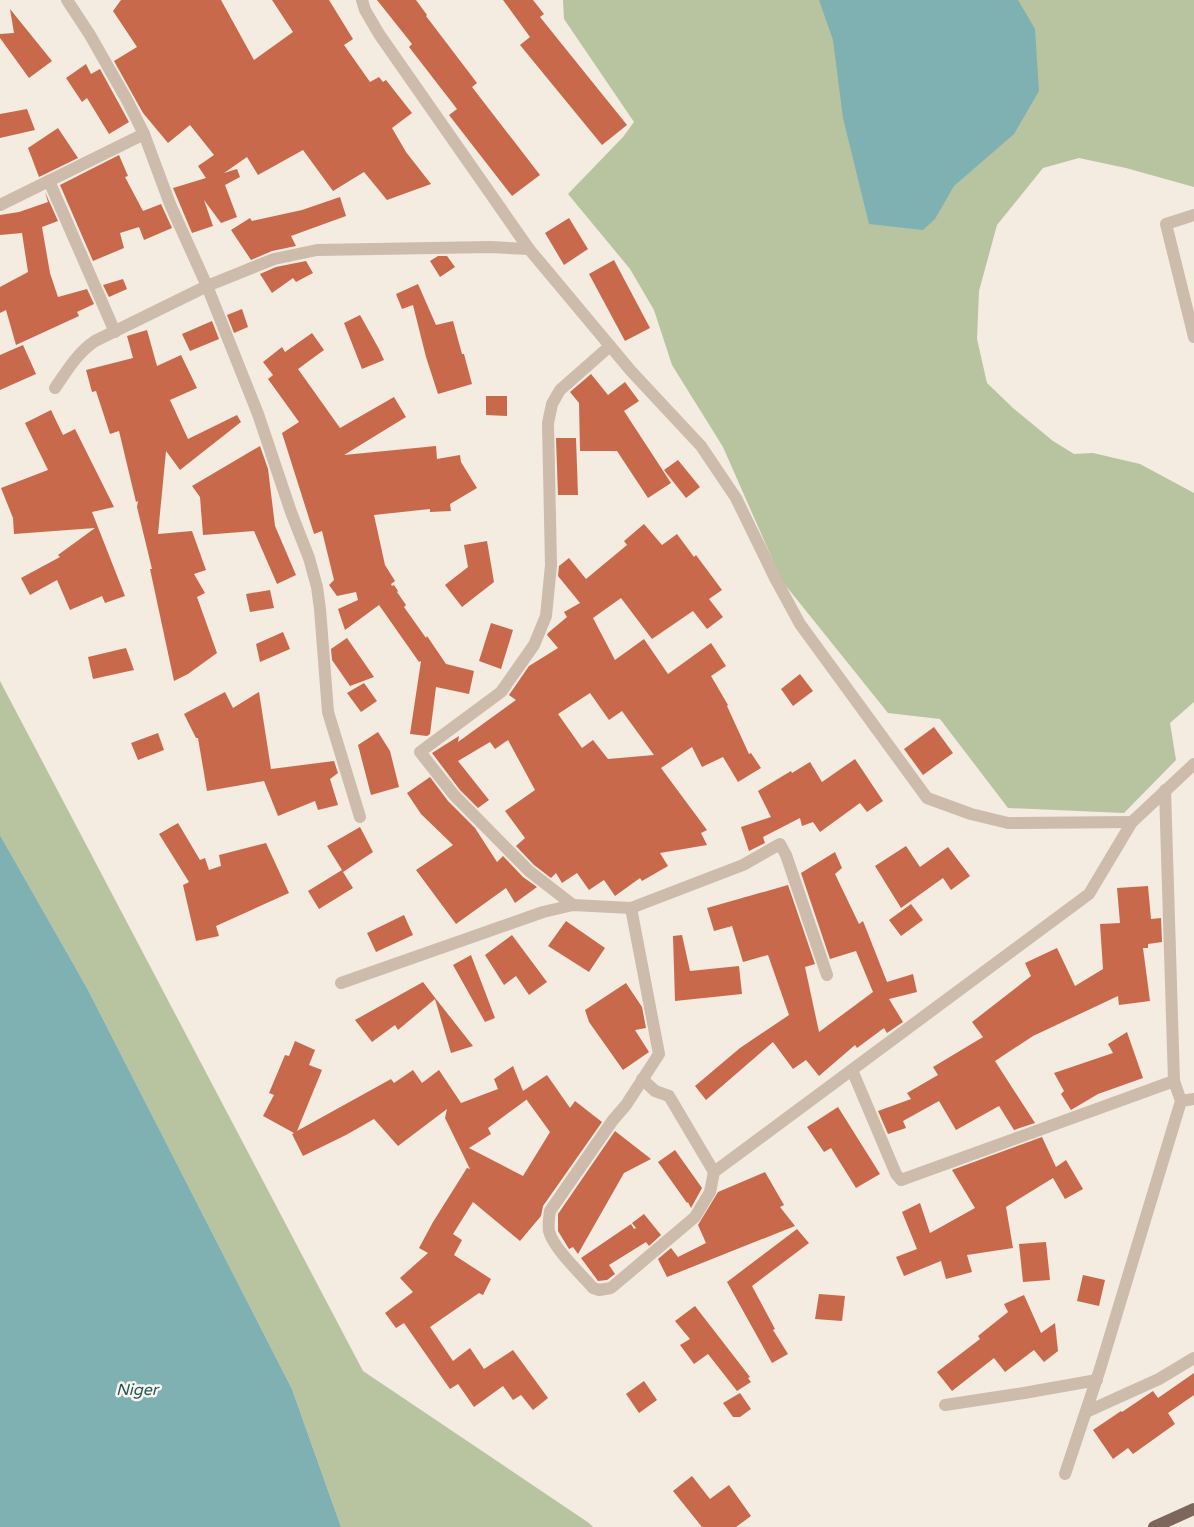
<svg xmlns="http://www.w3.org/2000/svg" width="1194" height="1527" viewBox="0 0 1194 1527" font-family="'Varela Round',sans-serif">
<rect width="100%" height="100%" fill="#f4ebe1"/>
<!-- green -->
<g fill="#b8c4a0">
<polygon points="563,0 1194,0 1194,187 1126,168 1079,158 1043,168 997,225 979,291 977,339 987,383 1013,408 1053,441 1074,454 1093,453 1140,464 1194,493 1194,702 1170,723 1176,760 1124,813 1008,808 940,719 888,713 782,581 723,447 672,365 654,310 630,269 568,194 623,137 634,122 564,19"/>
<polygon points="0,681 363,1371 589,1523 593,1527 341,1527 292,1389 87,988 0,835"/>
</g>
<!-- water -->
<g fill="#7fb0b2">
<polygon points="819,0 1018,0 1035,29 1039,91 1014,134 954,186 935,219 923,230 869,224 843,118 833,40"/>
<polygon points="0,835 87,988 292,1389 341,1527 0,1527"/>
</g>
<!-- building -->
<g fill="#c8694b" fill-rule="evenodd">
<polygon points="121,0 221,0 254,60 293,32 272,0 329,0 353,39 344,45 370,82 379,77 383,82 386,80 412,113 392,128 406,152 431,184 387,200 364,172 333,191 303,150 258,175 247,157 224,173 237,169 240,177 225,185 237,217 221,223 204,200 213,226 192,233 173,188 206,178 198,166 214,155 190,125 168,143 143,113 114,61 137,47 113,11"/>
<polygon points="377,0 416,0 427,15 426,16 477,83 472,87 540,175 512,196 449,115 457,109 409,47 412,44"/>
<polygon points="503,0 533,0 544,14 540,17 627,125 602,145 520,45 530,37"/>
<polygon points="10,9 52,61 29,78 0,38 0,34 14,33"/>
<polygon points="86,64 91,74 100,69 129,122 109,134 87,98 82,102 66,78"/>
<polygon points="27,109 35,130 0,138 0,114"/>
<polygon points="58,128 78,158 39,177 28,148"/>
<polygon points="119,155 128,176 125,177 143,211 161,204 172,228 144,240 139,227 120,233 124,248 93,261 60,185"/>
<polygon points="45,192 58,221 42,227 50,273 58,297 87,289 94,304 77,312 79,316 16,345 6,310 0,313 0,287 28,272 22,233 0,235 0,215 19,212 48,202"/>
<polygon points="340,197 346,216 291,236 296,246 272,251 251,260 231,230 250,218 252,221 302,210"/>
<polygon points="569,218 588,249 564,265 545,233"/>
<polygon points="438,256 447,256 455,267 440,277 430,261"/>
<polygon points="614,260 650,328 625,341 589,274"/>
<polygon points="306,261 313,273 296,282 293,278 272,293 260,274 276,267"/>
<polygon points="123,279 127,289 109,297 103,285"/>
<polygon points="418,284 436,325 453,321 462,354 464,354 472,384 438,394 426,357 413,305 402,309 396,294"/>
<polygon points="242,309 248,327 234,333 227,315"/>
<polygon points="360,315 379,349 384,360 362,369 344,323"/>
<polygon points="212,321 219,339 190,351 182,334"/>
<polygon points="147,330 157,366 181,355 197,388 170,400 188,439 237,415 241,422 180,470 166,451 158,534 192,531 206,570 194,574 205,593 197,597 217,653 188,674 174,681 150,569 152,569 137,507 138,501 136,502 119,431 110,434 96,391 92,392 86,370 133,358 127,336"/>
<polygon points="312,333 324,350 298,369 340,428 394,397 406,417 344,455 436,446 437,459 460,455 461,462 477,488 450,504 451,511 430,512 430,509 374,515 385,565 395,581 391,584 392,586 394,585 398,591 397,592 406,605 404,607 426,638 427,636 446,664 474,671 469,694 436,687 430,734 427,736 410,734 421,661 419,662 379,605 345,630 338,609 358,600 356,592 337,596 329,585 334,580 322,531 314,534 282,433 299,422 268,379 273,375 263,362 282,347 285,352"/>
<polygon points="23,345 36,374 0,390 0,355"/>
<polygon points="591,374 608,395 625,382 639,401 624,411 671,483 648,498 617,451 580,451 579,403 570,392"/>
<polygon points="486,396 507,396 507,416 486,415"/>
<polygon points="51,410 63,435 75,429 114,507 92,512 125,596 105,603 102,596 70,610 57,580 30,595 21,578 60,557 58,555 95,528 14,534 13,518 1,488 48,470 25,423"/>
<polygon points="556,438 576,438 578,495 558,495"/>
<polygon points="260,446 268,469 275,526 296,575 277,584 254,531 203,535 200,497 192,486"/>
<polygon points="678,460 700,487 686,498 664,470"/>
<path d="M 644,524 L 662,545 L 677,534 L 694,557 L 696,555 L 722,590 L 709,599 L 723,617 L 707,629 L 693,611 L 652,639 L 621,598 L 593,618 L 615,660 L 644,639 L 668,674 L 711,643 L 726,666 L 711,676 L 728,705 L 727,706 L 749,754 L 751,753 L 761,768 L 738,782 L 723,757 L 702,767 L 692,747 L 661,768 L 707,830 L 701,833 L 707,845 L 660,853 L 668,866 L 642,881 L 640,878 L 615,896 L 604,880 L 589,890 L 577,873 L 562,883 L 556,873 L 551,878 L 534,865 L 516,846 L 525,838 L 505,811 L 535,790 L 508,740 L 495,749 L 490,742 L 458,761 L 489,800 L 478,808 L 460,790 L 432,753 L 459,736 L 458,742 L 516,700 L 509,695 L 529,666 L 558,648 L 547,635 L 548,633 L 567,617 L 564,612 L 580,603 L 558,576 L 559,566 L 569,558 L 586,579 L 627,545 L 624,541 ZM 590,693 L 609,720 L 622,711 L 654,755 L 608,759 L 593,740 L 582,748 L 558,714 Z"/>
<polygon points="487,541 494,582 462,607 445,585 468,567 464,545"/>
<polygon points="270,590 274,608 250,612 246,594"/>
<polygon points="491,623 513,630 501,669 479,661"/>
<polygon points="283,632 290,649 260,662 256,644"/>
<polygon points="347,638 374,677 350,686 332,660 331,649"/>
<polygon points="126,648 134,670 93,679 88,657"/>
<polygon points="800,674 813,691 793,706 781,689"/>
<polygon points="364,683 377,701 361,712 347,693"/>
<polygon points="225,692 233,708 259,692 271,769 334,761 338,773 330,779 338,805 318,810 315,801 278,816 264,781 207,791 198,738 196,738 184,714"/>
<polygon points="934,727 953,753 923,775 904,749"/>
<polygon points="378,732 390,751 399,787 371,795 358,745"/>
<polygon points="158,733 164,750 138,760 131,743"/>
<polygon points="855,759 883,801 867,812 860,803 820,832 813,822 802,826 800,818 763,837 765,843 749,851 741,827 771,817 758,791 791,771 792,773 810,762 822,782"/>
<polygon points="430,777 448,801 475,828 497,862 503,856 523,877 537,887 515,903 506,888 456,924 416,870 453,845 421,814 407,793"/>
<polygon points="178,823 200,860 205,858 209,870 221,866 219,855 266,843 289,893 216,926 219,936 196,941 183,885 189,882 159,834"/>
<polygon points="360,827 373,852 343,872 353,888 319,909 308,891 342,870 327,846"/>
<polygon points="906,846 920,867 948,847 970,876 951,890 943,878 901,908 875,866"/>
<polygon points="835,852 842,868 835,874 859,924 863,921 887,982 913,974 917,992 889,999 903,1022 887,1033 884,1028 857,1048 855,1045 819,1076 806,1060 793,1069 773,1042 706,1100 695,1086 740,1048 789,1015 768,955 743,962 732,926 714,931 707,908 788,885 815,964 805,967 819,1032 873,992 856,951 830,959 801,873"/>
<polygon points="1148,886 1151,919 1161,918 1162,942 1148,944 1148,948 1143,948 1150,1001 1119,1005 1118,996 1033,1036 995,1061 1035,1123 1014,1130 999,1106 956,1130 939,1101 903,1121 906,1128 888,1134 878,1111 911,1099 907,1093 938,1075 933,1067 983,1037 972,1022 1031,976 1025,963 1057,948 1075,986 1103,969 1100,924 1120,923 1117,888"/>
<polygon points="911,904 923,920 901,936 889,920"/>
<polygon points="404,915 413,935 376,952 367,933"/>
<polygon points="566,921 605,948 589,972 548,946"/>
<polygon points="512,935 547,982 529,995 516,976 504,985 485,955"/>
<polygon points="682,935 690,971 739,966 742,994 675,1001 673,936"/>
<polygon points="471,955 495,1018 485,1022 453,965"/>
<polygon points="423,982 436,999 473,1046 451,1053 435,999 398,1030 395,1025 372,1042 355,1020"/>
<polygon points="626,983 642,1007 646,1028 635,1030 649,1052 623,1070 589,1022 585,1010"/>
<polygon points="1127,1032 1143,1078 1098,1094 1071,1110 1061,1094 1064,1091 1054,1073 1113,1053 1108,1044"/>
<path d="M 295,1041 L 315,1050 L 309,1065 L 322,1070 L 297,1131 L 391,1079 L 394,1083 L 413,1070 L 422,1083 L 439,1070 L 461,1103 L 498,1089 L 494,1079 L 513,1066 L 523,1091 L 547,1075 L 570,1108 L 575,1101 L 602,1122 L 543,1206 L 541,1216 L 520,1241 L 473,1202 L 453,1234 L 462,1240 L 454,1255 L 491,1279 L 483,1295 L 479,1293 L 430,1327 L 453,1361 L 470,1348 L 484,1369 L 513,1350 L 548,1398 L 533,1410 L 521,1395 L 513,1400 L 503,1386 L 474,1407 L 458,1384 L 450,1389 L 404,1323 L 396,1328 L 385,1313 L 413,1292 L 400,1278 L 428,1253 L 419,1248 L 433,1222 L 467,1168 L 470,1169 L 445,1118 L 447,1109 L 398,1146 L 374,1119 L 346,1135 L 303,1156 L 292,1134 L 294,1133 L 263,1116 L 274,1095 L 269,1093 L 285,1055 L 289,1056 ZM 526,1099 L 550,1132 L 523,1176 L 469,1148 L 491,1134 L 488,1128 L 526,1100 Z"/>
<polygon points="838,1107 880,1174 856,1188 831,1148 824,1152 807,1127"/>
<polygon points="615,1131 651,1159 624,1173 578,1254 573,1247 569,1249 558,1231 558,1214"/>
<polygon points="1042,1137 1056,1167 1066,1160 1083,1189 1065,1199 1053,1178 1006,1207 1013,1248 967,1255 972,1272 946,1279 941,1261 904,1276 896,1257 917,1249 902,1212 920,1203 930,1233 975,1208 952,1170"/>
<polygon points="675,1150 702,1188 691,1208 688,1202 687,1203 658,1162"/>
<polygon points="765,1172 784,1205 780,1207 795,1226 667,1277 658,1259 671,1248 678,1257 706,1243 698,1225 718,1192"/>
<polygon points="644,1214 661,1235 649,1246 646,1242 609,1265 615,1274 607,1280 598,1281 581,1258 631,1224 634,1229 636,1228 632,1223"/>
<polygon points="797,1229 809,1243 752,1286 775,1329 773,1330 788,1354 772,1363 727,1282"/>
<polygon points="1046,1242 1050,1280 1023,1282 1019,1244"/>
<polygon points="1083,1275 1105,1280 1099,1306 1077,1301"/>
<polygon points="819,1294 845,1296 842,1321 815,1319"/>
<polygon points="1024,1295 1041,1333 1055,1323 1058,1351 1044,1362 1034,1350 1005,1372 994,1358 952,1391 937,1372 980,1339 978,1336 1008,1312 1004,1304"/>
<polygon points="695,1306 750,1377 748,1378 751,1382 737,1391 708,1354 694,1364 680,1345 690,1339 675,1321"/>
<polygon points="1194,1373 1194,1395 1168,1413 1175,1424 1133,1454 1128,1448 1113,1459 1093,1430 1121,1411 1122,1412 1153,1391 1158,1398"/>
<polygon points="644,1381 657,1400 639,1413 626,1394"/>
<polygon points="740,1393 751,1409 740,1417 733,1417 723,1403"/>
<polygon points="692,1476 710,1499 729,1485 751,1516 736,1527 702,1527 673,1491"/>
</g>
<g fill="none" stroke-linecap="round" stroke-linejoin="round">
<!-- minor -->
<g stroke="#cdbbac" stroke-width="12">
<polyline points="67,0 90,35 128,102 144,134 170,204 207,286 274,259 317,250 491,247 529,249 631,371 701,446 736,498 776,580 800,624 927,798 971,814 1008,823 1132,822"/>
<polyline points="362,0 365,10 379,34 529,249"/>
<polyline points="49,181 115,332"/>
<polyline points="0,205 144,134"/>
<polyline points="1194,215 1166,224 1194,337"/>
<path d="M 55,388 C 67,371 77,353 95,341 L 207,286 L 258,414 L 291,512 L 309,558 L 317,587 L 320,609 L 328,712 L 360,817"/>
<polyline points="573,905 529,871 454,795 420,752 501,692 534,645 546,616 551,565 548,423 552,404 560,390 610,346"/>
<path d="M 631,908 L 659,1054 L 626,1105 L 613,1120 L 550,1211 C 549,1218 548,1225 549,1231 C 553,1248 581,1274 593,1288 L 599,1290 L 611,1288 L 695,1217 L 710,1192 L 714,1172 L 1089,894 L 1132,822 L 1194,764"/>
<polyline points="341,983 543,912 573,905 631,908 743,865 780,844 786,855 827,975"/>
<polyline points="852,1070 896,1174 901,1180 1174,1081"/>
<polyline points="642,1079 655,1091 669,1096 714,1172"/>
<polyline points="1181,1101 1194,1099"/>
<polyline points="945,1405 1024,1393 1097,1380"/>
<polyline points="1086,1412 1159,1379 1194,1358"/>
<polyline points="1065,1474 1100,1369 1181,1101 1174,1081 1165,790"/>
</g>
<!-- primary -->
<polyline stroke="#7d675c" stroke-width="12" points="1154,1527 1194,1509"/>
</g>
<g text-anchor="middle" dominant-baseline="central" stroke-width="5" stroke-linejoin="round" paint-order="stroke">
<!-- water labels -->
<g font-size="16" font-style="italic" fill="#1f5a5e" stroke="#fbf5ee">
<text x="137" y="1390">Niger</text>
</g>
</g>
</svg>
